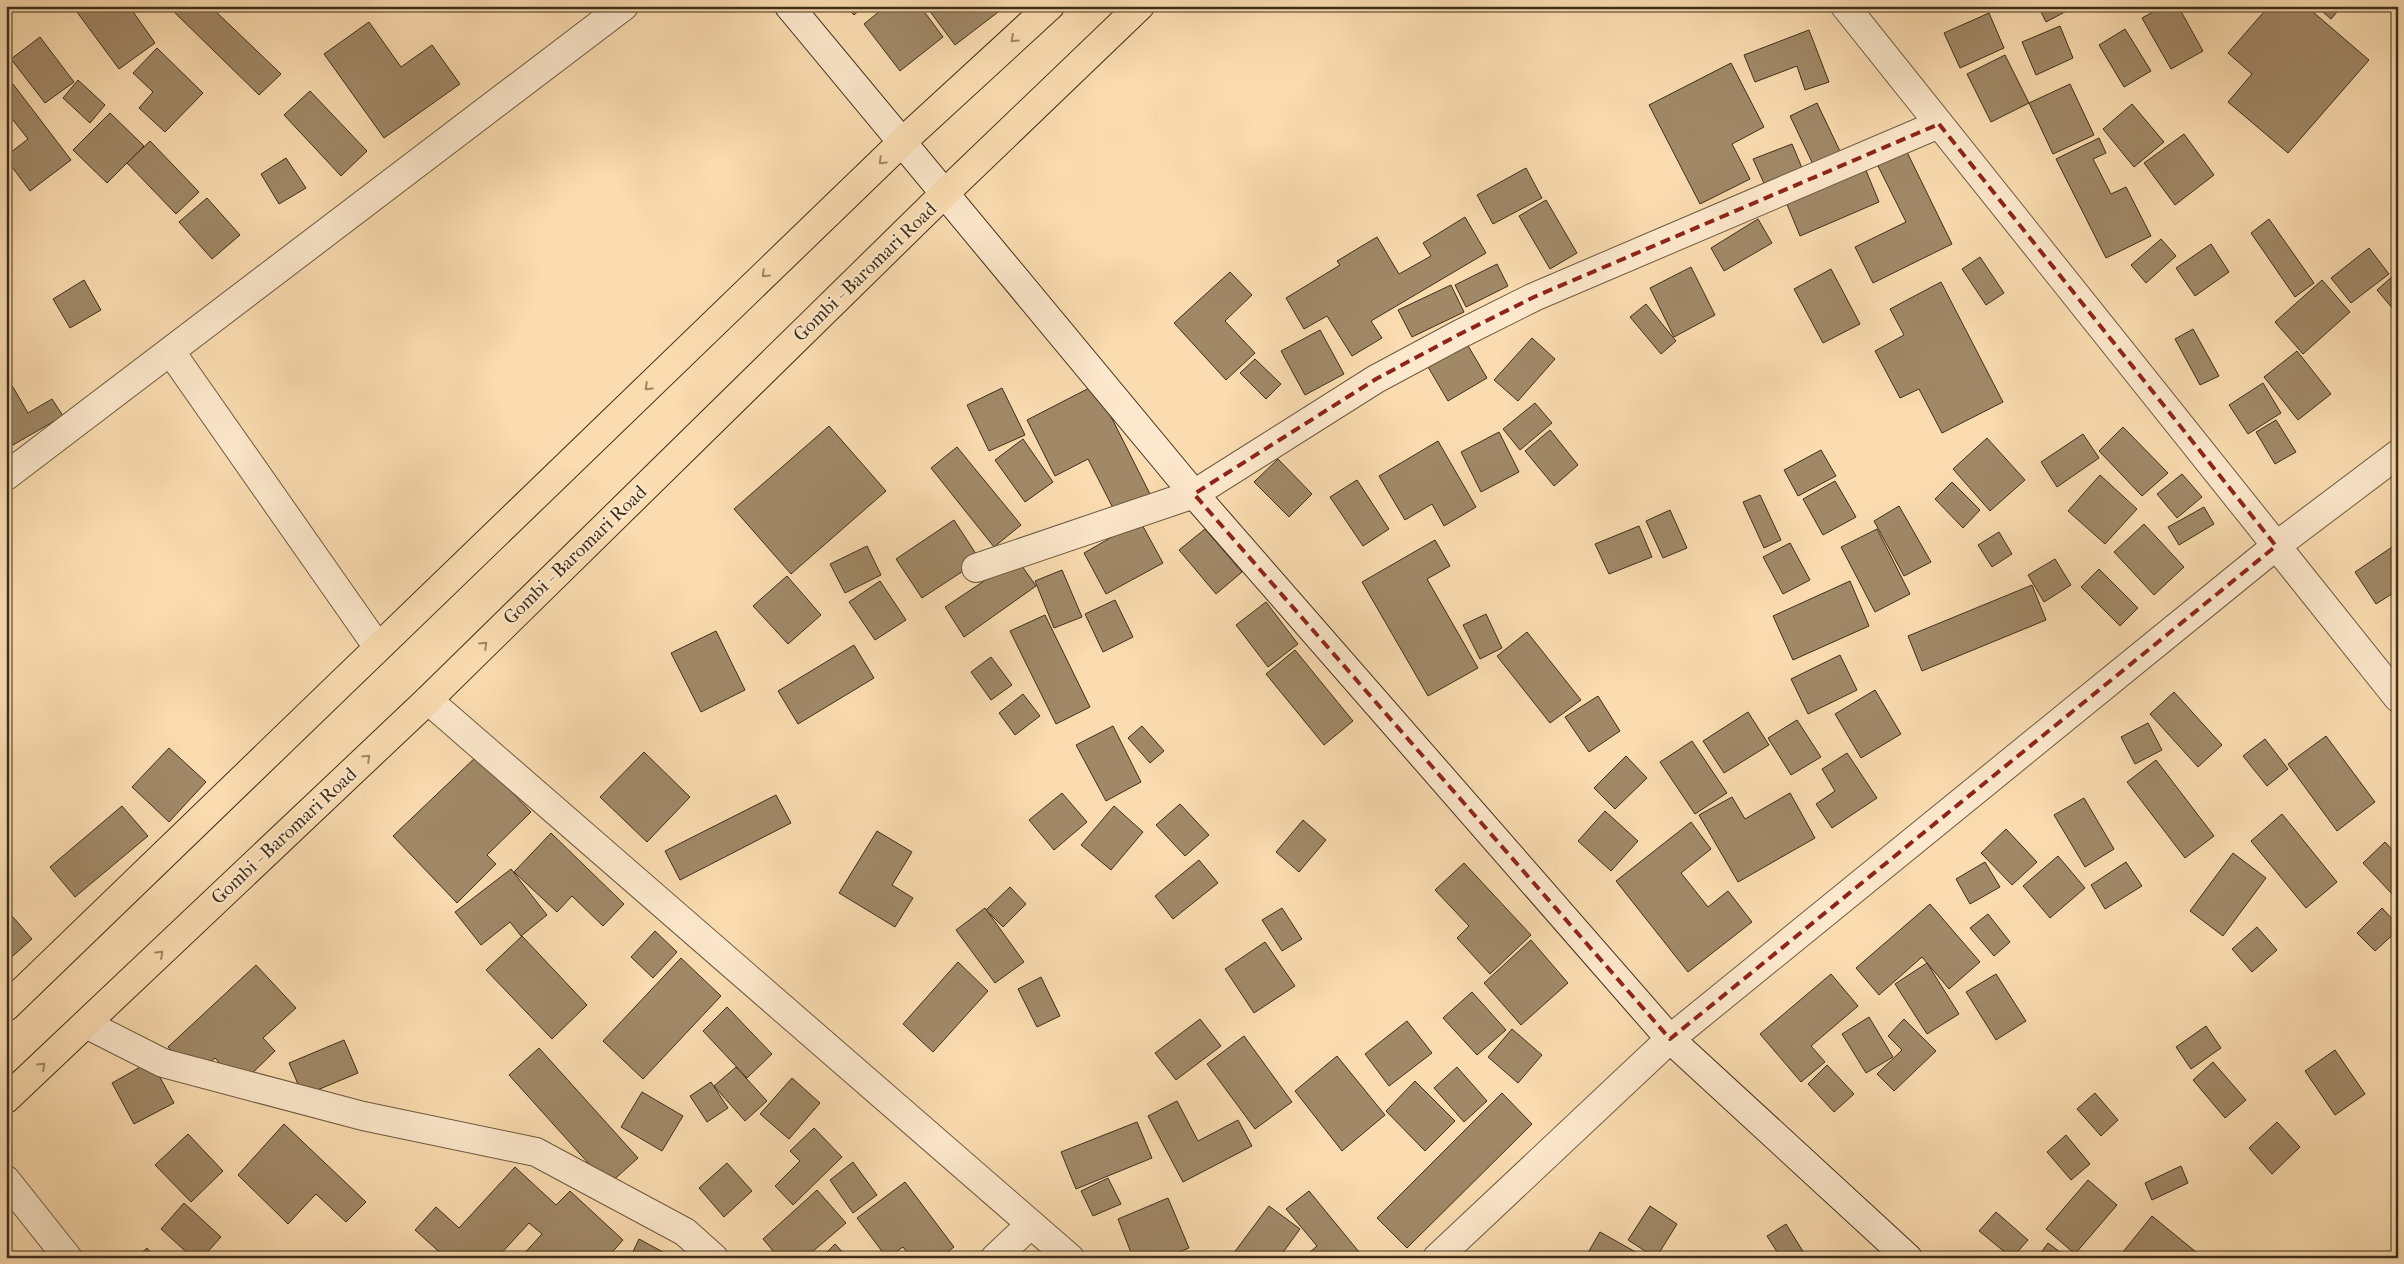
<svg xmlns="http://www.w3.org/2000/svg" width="2404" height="1264" viewBox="0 0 2404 1264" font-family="'IM FELL French Canon',serif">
<rect width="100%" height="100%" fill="#fadcb0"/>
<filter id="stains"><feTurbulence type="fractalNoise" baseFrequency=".004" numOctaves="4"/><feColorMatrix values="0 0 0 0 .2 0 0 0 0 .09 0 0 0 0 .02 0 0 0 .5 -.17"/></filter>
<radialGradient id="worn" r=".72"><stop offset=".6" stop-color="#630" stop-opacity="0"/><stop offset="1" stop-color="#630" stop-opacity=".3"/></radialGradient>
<!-- building -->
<g fill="#a18968" stroke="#402f19">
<polygon points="76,6 129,6 155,43 119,69 74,8"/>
<polygon points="175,6 210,6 281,74 259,95 172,10"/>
<polygon points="846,6 864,6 854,15"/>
<polygon points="886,6 920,6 943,37 900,71 864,24"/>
<polygon points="926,6 1006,6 955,45"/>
<polygon points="2038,6 2076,6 2046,22"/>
<polygon points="2164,6 2178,6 2203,51 2171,69 2142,18"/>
<polygon points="2269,6 2306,6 2369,60 2288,153 2228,102 2252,74 2228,53"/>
<polygon points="2316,6 2342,6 2331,19"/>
<polygon points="1989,13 2004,48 1960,68 1944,33"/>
<polygon points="369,22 401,67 432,45 460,84 384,138 324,54"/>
<polygon points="2060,26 2073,58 2036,75 2022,42"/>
<polygon points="2125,29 2151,71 2124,87 2099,45"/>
<polygon points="1809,30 1829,82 1805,90 1797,66 1755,82 1744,55"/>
<polygon points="40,37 74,82 45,103 11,59"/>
<polygon points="157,48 203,93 165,132 139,108 153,92 133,73"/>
<polygon points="2005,55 2029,103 1991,122 1967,74"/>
<polygon points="1731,63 1764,127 1732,144 1750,179 1700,204 1649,105"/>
<polygon points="78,80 105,105 90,123 63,98"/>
<polygon points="13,84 71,160 30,191 6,159 6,156 28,139 6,111 6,89"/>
<polygon points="2070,84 2094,135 2053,154 2029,103"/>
<polygon points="310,91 367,151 341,176 284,115"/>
<polygon points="1817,103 1847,166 1820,179 1790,116"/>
<polygon points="2132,104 2164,142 2134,167 2103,129"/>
<polygon points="110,113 144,146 107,183 73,150"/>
<polygon points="2184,134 2214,175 2175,205 2144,163"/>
<polygon points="2099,138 2106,153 2093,159 2111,194 2126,187 2151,236 2106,258 2056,159"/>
<polygon points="150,141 199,192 176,214 127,163"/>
<polygon points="1792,144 1805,175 1767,190 1753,159"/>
<polygon points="1904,146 1952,244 1873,283 1855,247 1906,222 1875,160"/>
<polygon points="286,158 306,188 279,204 261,174"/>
<polygon points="1526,168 1542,198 1493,224 1477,195"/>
<polygon points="1865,168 1879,202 1800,236 1786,202"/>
<polygon points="207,198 240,235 212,259 179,222"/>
<polygon points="1546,200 1577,253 1550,269 1519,216"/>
<polygon points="1465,217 1486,253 1371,321 1382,338 1352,356 1327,316 1304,329 1286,298 1340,265 1337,261 1377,237 1399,274 1431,256 1423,243"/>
<polygon points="1758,219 1772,243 1724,271 1711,248"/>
<polygon points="2269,219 2314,283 2295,297 2251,233"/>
<polygon points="2161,239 2176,256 2146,283 2131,265"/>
<polygon points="2211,244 2229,272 2195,296 2176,268"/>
<polygon points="2369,248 2389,274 2351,303 2331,278"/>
<polygon points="1980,257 2004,293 1986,305 1962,269"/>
<polygon points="1497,264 1508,286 1466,307 1455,285"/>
<polygon points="1691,267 1715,315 1674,337 1650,288"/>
<polygon points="1831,269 1860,324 1823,343 1794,289"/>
<polygon points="1230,272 1252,295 1225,321 1255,353 1226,380 1174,323"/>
<polygon points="2394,275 2398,279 2398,315 2377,290"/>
<polygon points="84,280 101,310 70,328 53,299"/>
<polygon points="2322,280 2350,312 2303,354 2275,322"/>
<polygon points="1941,282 2003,402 1942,433 1919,389 1900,398 1875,351 1904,335 1890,309"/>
<polygon points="1451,285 1464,312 1412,337 1398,310"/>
<polygon points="1646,304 1676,341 1661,354 1630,317"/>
<polygon points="2193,329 2219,376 2200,385 2175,339"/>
<polygon points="1320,330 1344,374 1305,395 1281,351"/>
<polygon points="1532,338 1555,359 1518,401 1494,380"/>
<polygon points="1467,344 1487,378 1448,401 1428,367"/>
<polygon points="2297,351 2331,394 2298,420 2264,377"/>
<polygon points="1255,359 1281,384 1266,399 1240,373"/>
<polygon points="10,382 28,413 52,399 63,416 13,445 6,433 6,384"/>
<polygon points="2263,383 2281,413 2248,434 2229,405"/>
<polygon points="1095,385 1150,494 1115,512 1088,459 1055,476 1027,420"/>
<polygon points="1002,388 1025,435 989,451 967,405"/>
<polygon points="1535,403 1552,423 1520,450 1503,429"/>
<polygon points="2276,420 2296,452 2275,464 2256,432"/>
<polygon points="829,426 886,491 791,574 734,509"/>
<polygon points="2123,427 2168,473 2142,496 2099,451"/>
<polygon points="1550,430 1578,465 1554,486 1525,451"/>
<polygon points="1499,432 1519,472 1481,492 1461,452"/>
<polygon points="2083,434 2099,458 2057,487 2041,462"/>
<polygon points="1987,438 2025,480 1990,511 1953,469"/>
<polygon points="1023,439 1053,482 1025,502 995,460"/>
<polygon points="1438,441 1476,507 1444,526 1432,504 1405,520 1379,476"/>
<polygon points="957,447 1021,525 994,547 931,468"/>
<polygon points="1821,450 1836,476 1798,496 1784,470"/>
<polygon points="1278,459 1312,494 1289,517 1254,482"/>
<polygon points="2182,474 2202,497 2177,518 2157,494"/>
<polygon points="2100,475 2137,509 2105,544 2068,511"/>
<polygon points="1357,480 1389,529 1363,546 1330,497"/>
<polygon points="1835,481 1856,517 1823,535 1803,499"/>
<polygon points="1952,482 1980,510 1963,528 1935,499"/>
<polygon points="1760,495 1781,540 1764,548 1743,502"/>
<polygon points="1899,506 1931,562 1904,576 1874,521"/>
<polygon points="2204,507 2214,524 2179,545 2168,527"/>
<polygon points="1670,510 1687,548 1663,558 1646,521"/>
<polygon points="954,520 980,560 922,598 896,559"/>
<polygon points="1140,521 1163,563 1106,594 1084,553"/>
<polygon points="2144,524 2184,567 2154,595 2114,552"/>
<polygon points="1639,526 1652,557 1609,574 1595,544"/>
<polygon points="1205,529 1242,572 1216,594 1179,550"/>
<polygon points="1877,529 1910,594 1875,612 1841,547"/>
<polygon points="1999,532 2012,554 1992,567 1978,545"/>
<polygon points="1435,540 1450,566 1427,579 1478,668 1428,696 1362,582"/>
<polygon points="1790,543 1810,580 1783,594 1763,557"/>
<polygon points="2398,543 2398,590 2376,604 2355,572"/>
<polygon points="867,546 881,575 845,593 830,564"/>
<polygon points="1017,559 1036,586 964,637 945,607"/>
<polygon points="2055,559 2071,585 2044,602 2028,575"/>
<polygon points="2099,569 2138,608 2120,626 2081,587"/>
<polygon points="1062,570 1082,617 1054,628 1035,581"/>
<polygon points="787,576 821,615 788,644 753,606"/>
<polygon points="880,581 906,620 875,640 849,602"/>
<polygon points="1850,581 1869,626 1793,660 1773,616"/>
<polygon points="2032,585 2046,620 1922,671 1908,636"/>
<polygon points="1115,600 1133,637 1103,652 1085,614"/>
<polygon points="1266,602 1298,644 1268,667 1236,625"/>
<polygon points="1486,614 1502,648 1480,659 1463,625"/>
<polygon points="1045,615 1090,707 1056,724 1010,631"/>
<polygon points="716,631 745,690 701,712 671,653"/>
<polygon points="1527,632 1581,700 1550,723 1497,656"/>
<polygon points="854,645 874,678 798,724 778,691"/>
<polygon points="1295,650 1353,721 1324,745 1266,674"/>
<polygon points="1840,655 1857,690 1808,714 1791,679"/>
<polygon points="991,657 1012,685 991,700 971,672"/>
<polygon points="1875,690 1901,734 1861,758 1835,714"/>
<polygon points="2174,692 2222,745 2198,767 2150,714"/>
<polygon points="1023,694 1040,716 1015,735 999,713"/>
<polygon points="1598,696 1620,731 1589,752 1565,717"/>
<polygon points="1748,712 1769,745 1724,773 1703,741"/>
<polygon points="1797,720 1821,757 1791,775 1768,738"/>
<polygon points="2148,723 2162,750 2135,764 2121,737"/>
<polygon points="1113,726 1141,782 1106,801 1076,745"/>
<polygon points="1142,726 1164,751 1150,763 1128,738"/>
<polygon points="2326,736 2375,802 2337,831 2288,764"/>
<polygon points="2265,739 2288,769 2267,786 2243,756"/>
<polygon points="1692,741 1727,793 1695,814 1660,762"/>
<polygon points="169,748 206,782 169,822 132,787"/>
<polygon points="644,752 690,797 647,842 600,797"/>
<polygon points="1847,753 1877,798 1832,828 1816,804 1835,791 1822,769"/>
<polygon points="477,756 531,812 487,855 496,864 457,903 393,836"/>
<polygon points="1626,756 1647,778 1615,809 1594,788"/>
<polygon points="2156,760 2214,836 2185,858 2127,782"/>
<polygon points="1062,793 1087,822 1054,850 1029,820"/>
<polygon points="1790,793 1815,838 1738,882 1699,815 1732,797 1745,819"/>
<polygon points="776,795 791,823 680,880 665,851"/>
<polygon points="2084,798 2114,849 2085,867 2054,815"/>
<polygon points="1180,804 1209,835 1185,856 1156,825"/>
<polygon points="122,806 148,836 75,897 50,867"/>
<polygon points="1114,806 1143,832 1111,870 1081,845"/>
<polygon points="1605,811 1638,841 1611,871 1578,841"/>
<polygon points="2282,814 2337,882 2306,908 2251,841"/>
<polygon points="1303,820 1326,840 1299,872 1276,852"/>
<polygon points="1691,822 1711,849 1681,873 1708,907 1728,891 1752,922 1688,972 1616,881"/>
<polygon points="2006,829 2037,862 2012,885 1981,853"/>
<polygon points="877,831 912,852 892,885 913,898 895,927 839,893"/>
<polygon points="551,833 624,904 603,926 572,896 557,912 514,872"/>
<polygon points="2385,842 2398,856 2398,891 2393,895 2363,863"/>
<polygon points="2233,853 2266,878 2223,936 2190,911"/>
<polygon points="2058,856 2085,888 2050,918 2023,886"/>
<polygon points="1199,860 1218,883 1173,919 1155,896"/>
<polygon points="1985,862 2000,887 1970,904 1956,879"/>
<polygon points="2126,862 2142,886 2105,909 2091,885"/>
<polygon points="1464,863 1531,935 1490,974 1457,938 1469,926 1435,890"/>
<polygon points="511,869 547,915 521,936 510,922 481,945 455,912"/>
<polygon points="1010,887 1026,904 1003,927 986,910"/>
<polygon points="1930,904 1980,962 1949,989 1922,957 1879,995 1856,968"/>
<polygon points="985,908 1024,962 995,983 956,930"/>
<polygon points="1282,908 1302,939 1282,951 1262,920"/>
<polygon points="2382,908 2398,925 2398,930 2375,951 2357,933"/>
<polygon points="6,909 32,939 6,962"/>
<polygon points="1988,914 2010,942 1994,956 1970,928"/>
<polygon points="2257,927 2277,950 2252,972 2232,949"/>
<polygon points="655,931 677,952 653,978 631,957"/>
<polygon points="522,936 587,1005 552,1039 486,970"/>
<polygon points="1531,940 1568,983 1521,1025 1484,983"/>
<polygon points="1265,942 1295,986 1254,1013 1225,969"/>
<polygon points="681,958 721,996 643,1079 603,1041"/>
<polygon points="958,962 988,991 933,1052 903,1024"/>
<polygon points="1927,963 1959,1014 1927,1034 1895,984"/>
<polygon points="256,965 296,1008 263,1038 275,1051 240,1085 215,1058 195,1076 168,1047"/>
<polygon points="1831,974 1858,1006 1811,1046 1825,1062 1801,1082 1760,1034"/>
<polygon points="1996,974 2026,1021 1996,1040 1966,992"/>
<polygon points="1041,977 1060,1016 1037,1027 1018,989"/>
<polygon points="1472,992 1506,1030 1477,1055 1443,1018"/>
<polygon points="727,1007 772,1054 747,1078 703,1031"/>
<polygon points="1869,1017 1893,1057 1866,1073 1842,1034"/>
<polygon points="1200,1019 1221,1046 1176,1080 1155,1053"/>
<polygon points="1904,1019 1936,1051 1894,1091 1877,1074 1902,1050 1888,1036"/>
<polygon points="1407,1021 1432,1053 1389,1086 1365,1054"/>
<polygon points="2206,1026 2221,1048 2191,1069 2176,1047"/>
<polygon points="1512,1029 1542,1055 1518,1083 1488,1057"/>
<polygon points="1244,1036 1292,1102 1255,1129 1207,1064"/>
<polygon points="344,1040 358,1073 303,1096 289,1063"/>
<polygon points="539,1048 638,1158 608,1185 509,1075"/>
<polygon points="2335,1050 2365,1094 2335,1115 2305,1071"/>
<polygon points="1337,1056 1385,1115 1342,1151 1295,1091"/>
<polygon points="151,1061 174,1103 134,1124 112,1083"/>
<polygon points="2213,1062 2246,1100 2225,1118 2193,1080"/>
<polygon points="1827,1065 1854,1094 1834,1112 1808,1084"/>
<polygon points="736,1067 767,1101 745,1121 714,1086"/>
<polygon points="1457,1067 1487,1101 1464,1122 1434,1088"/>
<polygon points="792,1078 820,1103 789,1139 760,1114"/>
<polygon points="1415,1081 1455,1121 1425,1151 1386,1111"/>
<polygon points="711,1082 728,1108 707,1122 690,1096"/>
<polygon points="642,1092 683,1116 662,1151 621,1127"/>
<polygon points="1502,1093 1532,1124 1407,1248 1377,1218"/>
<polygon points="2095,1093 2118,1120 2101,1136 2077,1109"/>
<polygon points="1177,1101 1198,1141 1238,1120 1252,1146 1183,1182 1148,1116"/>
<polygon points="1137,1122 1152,1158 1076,1189 1061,1152"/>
<polygon points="2277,1122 2300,1147 2272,1174 2249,1148"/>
<polygon points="284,1124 366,1202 346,1222 316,1194 288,1224 238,1175"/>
<polygon points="814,1128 842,1157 793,1205 775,1186 800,1161 790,1151"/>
<polygon points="188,1134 223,1171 191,1202 155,1165"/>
<polygon points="2066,1135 2090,1164 2071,1180 2047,1152"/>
<polygon points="853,1162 877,1195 853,1213 830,1180"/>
<polygon points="727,1163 752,1191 724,1217 699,1188"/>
<polygon points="2181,1166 2188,1183 2152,1200 2145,1183"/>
<polygon points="515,1167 556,1205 570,1191 623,1240 607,1258 520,1258 542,1234 529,1223 497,1258 446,1258 415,1230 436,1207 459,1228"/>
<polygon points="1108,1178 1121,1204 1093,1216 1081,1191"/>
<polygon points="2088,1180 2117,1205 2075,1254 2046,1229"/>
<polygon points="905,1182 954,1247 940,1258 911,1258 903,1247 887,1258 857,1218"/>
<polygon points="817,1190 846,1223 805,1258 779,1258 763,1239"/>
<polygon points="1309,1191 1364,1258 1303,1258 1317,1246 1286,1209"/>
<polygon points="1168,1198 1189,1248 1165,1258 1133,1258 1118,1219"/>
<polygon points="184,1203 221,1237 202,1258 193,1258 161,1229"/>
<polygon points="1269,1206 1300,1229 1279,1258 1230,1258"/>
<polygon points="1650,1206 1677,1224 1656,1258 1628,1240"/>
<polygon points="1996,1212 2028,1240 2012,1258 1979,1231"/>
<polygon points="2152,1216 2196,1252 2192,1258 2118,1258"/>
<polygon points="1786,1224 1804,1253 1796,1258 1781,1258 1767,1236"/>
<polygon points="1600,1232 1641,1255 1639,1258 1585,1258"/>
<polygon points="639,1239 674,1258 630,1258"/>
<polygon points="2048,1243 2068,1258 2037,1258"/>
<polygon points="835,1244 848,1258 821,1258"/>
<polygon points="147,1248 155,1258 136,1258"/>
</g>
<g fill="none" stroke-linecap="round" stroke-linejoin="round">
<!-- street casing -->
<g stroke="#6e5a3f" stroke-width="30">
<g id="street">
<polyline points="1845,6 2398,698"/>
<polyline points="171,352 377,646"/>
<polyline points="6,476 624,6"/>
<polyline points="976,568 1194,494 1376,379 1458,335 1534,297 1939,124"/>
<polyline points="428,700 1070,1258"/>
<polyline points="86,1024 163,1063 363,1116 536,1152 685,1232 714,1258"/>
<polyline points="6,1180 68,1258"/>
<polyline points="995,1258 1031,1224"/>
<polyline points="1437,1258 1670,1039 2276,546 2398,454"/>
</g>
</g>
<!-- secondary casing -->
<g stroke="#402f19" stroke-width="30">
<polyline id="secondary" points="789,6 1194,494 1670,1039 1908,1258"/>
</g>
<!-- primary casing -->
<g stroke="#402f19" stroke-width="30">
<g id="primary">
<polyline points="6,1007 902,142 1050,6"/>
<polyline points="6,1099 428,700 945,193 1140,6"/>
</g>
</g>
<!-- street -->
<use href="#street" stroke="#fce8cc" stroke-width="28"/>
<!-- secondary -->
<use href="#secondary" stroke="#fce8cc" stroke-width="28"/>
<!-- primary -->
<use href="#primary" stroke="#fadcb0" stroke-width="28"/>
</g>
<!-- one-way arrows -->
<defs><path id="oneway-chevron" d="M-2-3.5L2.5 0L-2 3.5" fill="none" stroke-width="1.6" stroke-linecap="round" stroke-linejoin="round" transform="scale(1.25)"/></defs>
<g stroke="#9d8664">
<use href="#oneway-chevron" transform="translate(1014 39) rotate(137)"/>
<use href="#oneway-chevron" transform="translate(882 161) rotate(136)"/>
<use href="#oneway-chevron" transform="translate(765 274) rotate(136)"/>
<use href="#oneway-chevron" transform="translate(648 387) rotate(136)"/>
<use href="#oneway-chevron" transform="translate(484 645) rotate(-44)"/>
<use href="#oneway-chevron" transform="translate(367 758) rotate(-43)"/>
<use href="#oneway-chevron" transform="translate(160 954) rotate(-43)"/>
<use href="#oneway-chevron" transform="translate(42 1066) rotate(-43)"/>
</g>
<!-- marked area -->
<path fill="none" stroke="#8f2418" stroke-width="4" stroke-dasharray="10 6" stroke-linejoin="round" d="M 1939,124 L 2276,546 L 1670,1039 L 1194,494 L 1376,379 L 1458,335 L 1534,297 Z"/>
<g text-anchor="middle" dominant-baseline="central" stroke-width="4" stroke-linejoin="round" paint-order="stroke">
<!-- street labels -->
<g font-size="19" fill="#402f19" stroke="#fce8cc">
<text transform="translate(865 272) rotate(-44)">Gombi - Baromari Road</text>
<text transform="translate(575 555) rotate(-44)">Gombi - Baromari Road</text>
<text transform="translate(284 836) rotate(-43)">Gombi - Baromari Road</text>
</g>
</g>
<!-- margin -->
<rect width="2404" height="1264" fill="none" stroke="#fadcb0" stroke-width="25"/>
<rect x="8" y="8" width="2389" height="1249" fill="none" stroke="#402f19" stroke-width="2.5"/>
<rect x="12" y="12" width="2379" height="1239" fill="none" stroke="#402f19"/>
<rect width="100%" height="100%" filter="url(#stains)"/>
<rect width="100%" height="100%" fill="url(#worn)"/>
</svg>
